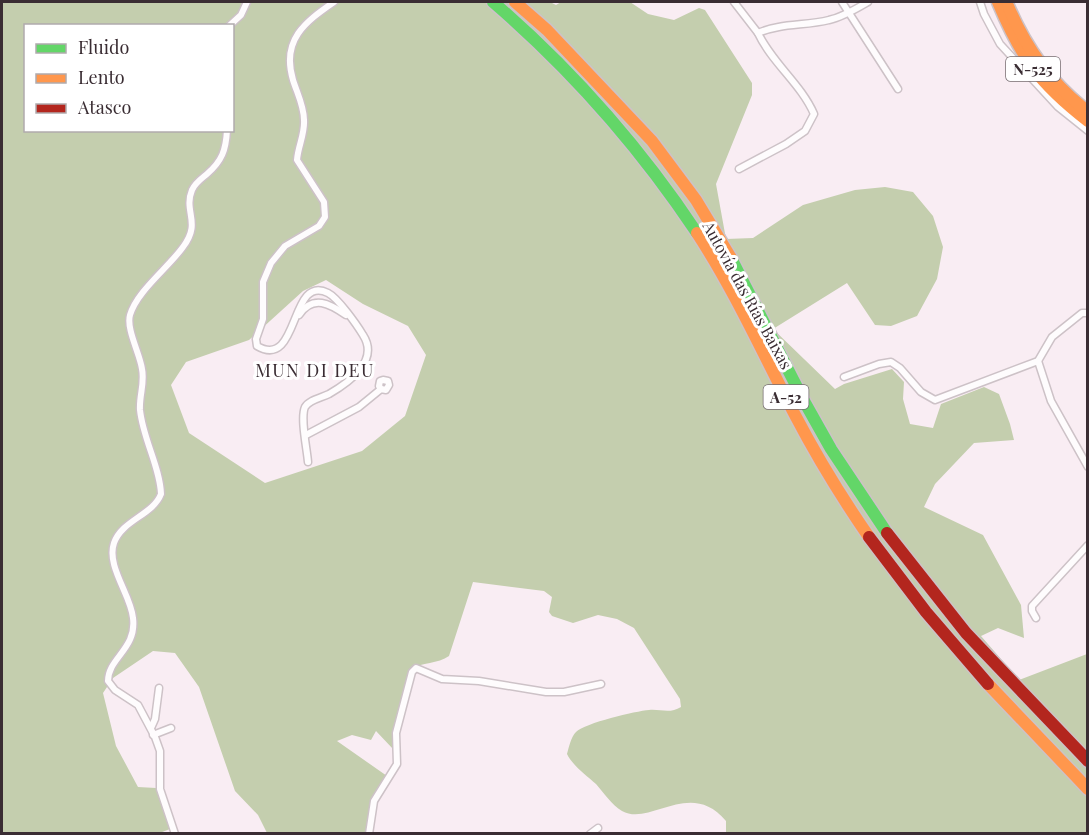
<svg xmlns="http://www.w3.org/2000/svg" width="1089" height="835" viewBox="0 0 1089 835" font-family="'Playfair Display',serif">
<rect width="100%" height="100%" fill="#f9edf3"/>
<!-- forest -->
<path fill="#c4ceae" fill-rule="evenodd" d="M 2,2 L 550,2 L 556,5 L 561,2 L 630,2 L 648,14 L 674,20 L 699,8 L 705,10 L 752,83 L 752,95 L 716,184 L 726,239 L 753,238 L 803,205 L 855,190 L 885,187 L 913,192 L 933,216 L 943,247 L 937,279 L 917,316 L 891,326 L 875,325 L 847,283 L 773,329 L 835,389 L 844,384 L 892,369 L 904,382 L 903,399 L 910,424 L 933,428 L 941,404 L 984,387 L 999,394 L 1010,424 L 1014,440 L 974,443 L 935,484 L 924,507 L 983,535 L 1021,605 L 1024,638 L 998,628 L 981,636 L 1019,680 L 1087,654 L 1087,833 L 726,834 L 726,821 C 690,778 650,827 622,811 C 612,805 603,792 596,784 C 586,775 573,766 567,754 C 569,747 571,737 576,732 C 585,723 636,711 649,710 C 661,709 670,714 681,707 L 680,699 L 634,628 L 617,619 L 598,615 L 573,623 L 552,616 L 549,612 L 552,597 L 544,591 L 473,582 L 449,656 C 438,664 422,662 410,669 L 396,725 L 393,749 L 376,731 L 371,740 L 352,735 L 337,741 L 387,776 L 375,795 L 367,833 L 267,833 L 258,815 L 235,791 L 199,687 L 175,653 L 153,651 L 113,678 L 103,693 L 116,746 L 138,787 L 156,788 L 170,829 L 157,834 L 2,834 ZM 26,26 L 232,26 L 232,130 L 26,130 ZM 326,280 L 363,304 L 408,326 L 426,355 L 405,416 L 362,451 L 265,483 L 189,433 L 171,385 L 186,362 L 249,340 L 303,291 Z"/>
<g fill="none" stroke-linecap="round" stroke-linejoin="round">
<!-- street casing -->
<g stroke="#cdc2c7" stroke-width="9">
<g id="street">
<polyline points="734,2 758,33"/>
<polyline points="842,2 898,89"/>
<polyline points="980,2 984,14 1000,44 1058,107 1088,131"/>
<polyline points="229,26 241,15 247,2"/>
<path d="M 739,169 L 786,144 L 805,131 L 814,114 C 801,84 772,63 758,33 C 781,23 805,26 829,20 C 843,17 856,9 868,2"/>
<path d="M 299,315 C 313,294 330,304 346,315"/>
<polyline points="1038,361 1051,401 1088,467"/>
<polyline points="844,377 879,364 891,362 900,368 921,392 935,400 1038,361 1052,337 1082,313 1088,313"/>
<polyline points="306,435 359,407 381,389 386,390 389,385 388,381 383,380 380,381 379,386 381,389"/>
<path d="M 308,462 C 307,449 300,418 305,407 C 309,400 321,398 329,394 C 348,383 380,361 363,335 C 357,325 338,298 328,293 C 289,273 300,371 257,346 L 256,339 L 263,319 L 263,282 L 271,263 L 285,246 L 319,226 L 325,217 L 324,202 L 297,160 C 298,146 305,134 304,120 C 304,106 297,93 293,80 C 281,40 305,22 334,2"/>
<polyline points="1036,618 1032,611 1032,606 1088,545"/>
<polyline points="151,728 155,719 159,688"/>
<polyline points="153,735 171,728"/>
<path d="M 175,834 L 160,789 L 160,751 L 155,737 L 138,705 L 115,690 L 108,681 C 108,658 137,649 133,618 C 131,595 106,566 114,543 C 122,520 153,515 161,494 C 160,467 143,439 140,410 C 139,396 145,383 142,369 C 140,354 126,329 130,315 C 137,291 168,268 183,247 C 202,222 183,212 192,190 C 195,183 201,179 207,174 C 222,161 226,150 227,130"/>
<polyline points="369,834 374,801 397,764 396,733 412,672 416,668 442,679 479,681 546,692 564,692 601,684"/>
<polyline points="590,834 598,828"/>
</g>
</g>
<!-- fast casing -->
<g stroke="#cdc2c7" stroke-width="15">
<g id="fast">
<path d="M 493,2 C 572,70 639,146 697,233"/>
<polyline points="731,258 804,401 831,449 887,533"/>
</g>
</g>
<!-- slow casing -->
<g stroke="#cdc2c7" stroke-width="15">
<g id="slow">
<polyline points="515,2 547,30 652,141 696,200 731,258"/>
<path d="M 998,2 C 1022,59 1039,83 1088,121"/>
<path d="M 1008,6 C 1025,46 1048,80 1082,107"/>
<path d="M 697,233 C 735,291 763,354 795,415 C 817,457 842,498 869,537"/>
<polyline points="988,684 1088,789"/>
</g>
</g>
<!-- jam casing -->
<g stroke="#cdc2c7" stroke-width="15">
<g id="jam">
<polyline points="887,533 966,633 1088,761"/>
<polyline points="869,537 926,612 988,684"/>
</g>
</g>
<!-- street -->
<use href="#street" stroke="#fefcfd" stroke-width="6"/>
<!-- fast -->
<use href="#fast" stroke="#63d668" stroke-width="12"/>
<!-- slow -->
<use href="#slow" stroke="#ff974d" stroke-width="12"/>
<!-- jam -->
<use href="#jam" stroke="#b3261e" stroke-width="12"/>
</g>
<g text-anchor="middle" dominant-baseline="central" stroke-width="6" stroke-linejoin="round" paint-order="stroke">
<!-- shield labels -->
<g fill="#fff" stroke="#756c70" stroke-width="1.5">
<rect x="1006" y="57" width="54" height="24" rx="4.5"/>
<rect x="763.5" y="385" width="45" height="24" rx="4.5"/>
</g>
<g font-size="15" font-weight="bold" fill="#3a2d33">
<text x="1033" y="69">N-525</text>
<text x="786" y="397">A-52</text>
</g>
<!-- street labels -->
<g font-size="16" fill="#3a2d33" stroke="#fff">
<text transform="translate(748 295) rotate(61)">Autovía das Rías Baixas</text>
</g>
<!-- neighbourhood labels -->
<g font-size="18" letter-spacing="1.5" fill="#3a2d33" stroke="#fff">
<text x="315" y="370">MUN DI DEU</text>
</g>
</g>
<!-- border -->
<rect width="1089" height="835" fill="none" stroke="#3a2d33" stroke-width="6"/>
<!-- legend -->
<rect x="24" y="24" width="210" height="108" fill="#ffffff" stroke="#b0abad" stroke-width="1.5"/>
<rect x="36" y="44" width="30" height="9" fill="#63d668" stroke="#b0abad" stroke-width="1.5"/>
<text x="78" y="54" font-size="18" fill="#3a2d33">Fluido</text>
<rect x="36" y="74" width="30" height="9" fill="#ff974d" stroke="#b0abad" stroke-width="1.5"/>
<text x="78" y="84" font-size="18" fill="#3a2d33">Lento</text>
<rect x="36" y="104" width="30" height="9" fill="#b3261e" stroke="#b0abad" stroke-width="1.5"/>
<text x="78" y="114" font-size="18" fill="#3a2d33">Atasco</text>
</svg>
